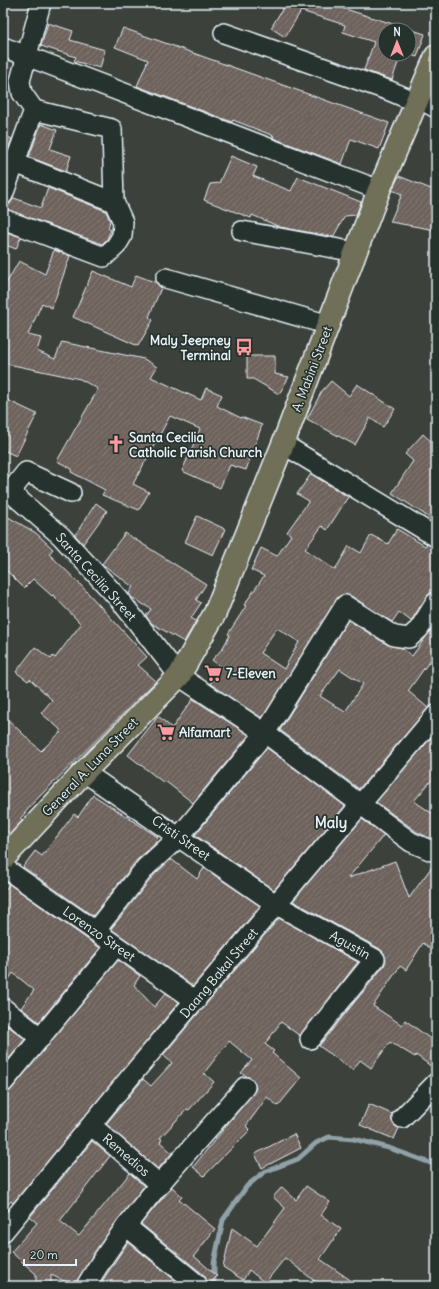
<svg xmlns="http://www.w3.org/2000/svg" width="439" height="1289" viewBox="0 0 439 1289" font-family="Delius,sans-serif">
<defs>
<pattern id="building-hatch" width="6" height="6" patternUnits="userSpaceOnUse"><rect width="6" height="6" fill="#6e625c"/><path d="M-1 1l2-2M0 6l6-6M5 7l2-2" fill="none" stroke="#837974"/></pattern>
</defs>
<rect width="100%" height="100%" fill="#3c413b"/>
<filter id="ink" filterUnits="userSpaceOnUse"><feTurbulence type="fractalNoise" baseFrequency=".025" numOctaves="2"/><feDisplacementMap in="SourceGraphic" scale="8" xChannelSelector="R" yChannelSelector="G"/><feConvolveMatrix kernelMatrix="1 2 1 2 8 2 1 2 1" color-interpolation-filters="sRGB"/></filter>
<g filter="url(#ink)">
<g fill="none" stroke-linecap="round" stroke-linejoin="round">
<!-- stream -->
<g stroke="#90a1a8" stroke-width="5">
<polyline points="3,1281 7,1286"/>
<polyline points="214,1286 214,1263 223,1220 247,1186 264,1172 298,1159 316,1143 329,1137 354,1139 389,1148 436,1165"/>
</g>
</g>
<!-- building -->
<g fill="url(#building-hatch)" stroke="#e8f1f8" fill-rule="evenodd">
<polygon points="286,3 326,3 425,34 417,57 408,54 409,54 409,30 385,30 385,54 401,54 392,80 364,70 374,42 343,32 345,25 301,11 285,37 271,28"/>
<polygon points="48,23 73,31 70,40 105,50 100,68 74,61 76,57 41,46"/>
<polygon points="123,28 389,123 379,149 351,139 342,164 273,138 274,136 233,120 232,122 137,86 148,60 115,47"/>
<polygon points="41,124 57,130 50,149 71,156 66,171 29,157"/>
<polygon points="3,135 12,139 4,159 3,158"/>
<polygon points="231,156 257,167 253,176 291,191 298,177 361,202 356,215 345,216 333,237 280,227 252,215 251,218 204,200 210,184 219,183"/>
<polygon points="399,176 436,191 436,230 390,222 402,194 392,190"/>
<polygon points="48,188 106,211 110,221 108,228 111,230 107,239 102,244 3,208 3,206 10,204 14,198 41,208"/>
<polygon points="3,231 21,237 16,249 3,244"/>
<polygon points="54,250 70,256 52,308 42,303 28,335 41,338 37,351 55,359 62,342 144,359 157,367 151,377 183,392 201,400 206,388 222,395 217,406 241,418 241,417 262,425 246,470 230,465 220,488 182,471 200,429 170,416 133,484 149,492 139,510 102,495 105,490 71,472 72,469 57,461 98,389 80,379 3,363 3,289 19,261 45,274"/>
<polygon points="93,271 131,287 136,275 157,283 161,288 149,317 153,320 138,346 73,317"/>
<polygon points="247,356 275,356 275,374 289,377 279,394 253,379 247,379"/>
<polygon points="331,381 349,396 357,384 395,409 383,427 370,418 355,445 307,419 322,391"/>
<polygon points="3,398 37,414 16,456 3,450"/>
<polygon points="423,434 436,446 436,522 392,493 413,461 405,454"/>
<path d="M 311,474 L 348,497 L 327,530 L 322,526 L 305,549 L 335,570 L 349,546 L 361,553 L 371,535 L 388,544 L 397,529 L 425,546 L 427,544 L 436,548 L 436,591 L 427,596 L 411,621 L 399,612 L 392,622 L 351,596 L 345,594 L 340,596 L 262,718 L 210,684 L 221,667 L 212,660 L 222,649 L 230,635 L 228,634 L 246,606 L 244,605 L 264,576 L 251,570 L 261,548 L 277,556 L 291,535 L 287,532 L 309,501 L 297,494 ZM 277,628 L 299,642 L 284,669 L 260,653 Z"/>
<polygon points="96,503 107,511 83,544 75,535"/>
<polygon points="3,514 36,533 53,549 49,554 76,580 147,657 138,665 156,681 33,803 20,819 22,821 10,834 3,828 3,715 41,751 62,731 41,713 52,700 30,679 28,681 16,672 35,647 51,659 53,656 55,658 81,624 53,595 52,596 33,579 24,588 3,567"/>
<polygon points="197,516 225,529 213,555 185,542"/>
<polygon points="125,533 206,584 196,600 201,603 191,618 196,621 184,642 151,623 146,616 151,609 131,597 129,593 133,587 102,564"/>
<path d="M 348,620 L 388,645 L 402,648 L 412,656 L 436,623 L 436,663 L 431,659 L 408,691 L 428,708 L 359,789 L 280,730 ZM 340,669 L 363,684 L 345,712 L 320,696 Z"/>
<polygon points="193,699 249,735 193,803 165,781 164,783 128,755 158,716 172,728"/>
<polygon points="436,732 436,775 414,801 436,816 436,841 417,832 376,802"/>
<polygon points="267,748 345,806 274,890 195,835"/>
<polygon points="93,795 158,837 154,845 137,860 93,916 23,867 35,851 42,856 74,814 78,817"/>
<polygon points="362,819 384,835 348,878 395,861 409,898 436,861 436,952 423,943 406,970 400,966 373,1006 402,1025 405,1020 436,1043 436,1070 416,1055 415,1057 390,1042 371,1068 360,1060 353,1070 319,1046 384,966 386,960 384,954 380,949 293,901"/>
<polygon points="171,859 197,879 204,868 260,906 193,986 111,929 154,875"/>
<polygon points="9,884 100,948 39,1022 21,1008 34,990 13,973 3,988 3,893"/>
<polygon points="279,918 358,962 300,1036 281,1022 265,1044 274,1051 272,1053 301,1078 278,1106 267,1097 246,1126 250,1130 204,1176 193,1167 256,1089 255,1084 252,1079 241,1073 252,1060 229,1041 204,1073 214,1082 189,1110 187,1109 160,1138 162,1139 160,1142 172,1153 158,1169 106,1124 143,1079 151,1086 172,1063 163,1055"/>
<polygon points="118,960 140,976 134,985 154,1007 166,993 179,1002 13,1203 11,1201 3,1210 3,1094 11,1090"/>
<polygon points="8,1026 25,1039 3,1066 3,1032"/>
<polygon points="369,1104 392,1114 392,1121 399,1128 394,1139 360,1125"/>
<polygon points="294,1134 301,1148 262,1168 255,1154"/>
<polygon points="92,1141 110,1156 60,1221 79,1236 130,1173 144,1186 94,1253 75,1286 51,1275 51,1286 36,1286 36,1274 11,1252 37,1223 30,1217"/>
<polygon points="306,1186 330,1202 321,1215 341,1229 320,1259 359,1286 321,1286 285,1258 265,1283 249,1270 243,1280 223,1267 232,1228 257,1246 285,1208 273,1197 282,1187 296,1200"/>
<polygon points="172,1187 182,1196 179,1199 215,1229 194,1256 217,1276 208,1285 204,1275 141,1224"/>
<polygon points="128,1242 182,1286 99,1286"/>
</g>
<g fill="none" stroke-linecap="round" stroke-linejoin="round">
<!-- minor casing -->
<g stroke="#e8f1f8" stroke-width="22">
<g id="minor">
<polyline points="224,33 390,91 416,102"/>
<polyline points="3,47 379,190"/>
<polyline points="418,98 436,108"/>
<polyline points="15,163 114,202"/>
<polyline points="3,195 34,110 22,93 20,81 41,3"/>
<polyline points="3,219 104,257 116,246 122,236 123,222 114,202 112,129 34,110"/>
<polyline points="242,231 355,252"/>
<polyline points="166,278 329,325"/>
<polyline points="283,444 436,537"/>
<polyline points="3,488 10,492 61,536 119,599 179,676 265,733 411,842 432,851"/>
<polyline points="10,492 26,472 71,493"/>
<polyline points="84,772 277,905 375,959 310,1039"/>
<polyline points="3,867 196,1001"/>
<polyline points="95,931 146,867 179,837 265,733 345,605 394,636 409,638 419,629 436,602"/>
<polyline points="3,1008 41,1038"/>
<polyline points="3,1083 116,946"/>
<polyline points="402,1118 436,1083"/>
<polyline points="91,1125 160,1185"/>
<polyline points="126,1226 197,1284"/>
<polyline points="3,1232 136,1070 436,715"/>
<path d="M 86,1286 C 128,1213 190,1151 245,1087"/>
</g>
</g>
<!-- major casing -->
<g stroke="#e8f1f8" stroke-width="25">
<polyline id="major" points="3,859 84,772 179,676 215,613 283,444 379,190 436,56"/>
</g>
<!-- minor -->
<use href="#minor" stroke="#26332d" stroke-width="19"/>
<!-- major -->
<use href="#major" stroke="#706f59" stroke-width="22"/>
</g>
</g>
<!-- icons -->
<defs>
<g id="bus-bare" transform="scale(1.38)"><path d="M-5-6H5V4H4V6H2V4H-2V6H-4V4H-5ZM-3.5-4V0h7V-4ZM-3.5 1.2v1.5H-2V1.2ZM2 1.2v1.5H3.5V1.2Z" fill="#ff9aa2" stroke="#26332d" stroke-width="2.5" paint-order="stroke"/></g>
<g id="church-bare" transform="scale(1.38)"><path d="M-1.2-6h2.4v3.5h3.3v2.4h-3.3V6h-2.4V-.1h-3.3v-2.4h3.3Z" fill="#ff9aa2" stroke="#26332d" stroke-width="2.5" paint-order="stroke"/></g>
<g id="supermarket-bare" transform="scale(1.38)"><path d="M-6-5.5h2.5l.6 2H6L4.5 2H-2.5L-4.4-4H-6ZM-1.5 3.2a1.3 1.3 0 1 0 .1 0ZM3 3.2a1.3 1.3 0 1 0 .1 0Z" fill="#ff9aa2" stroke="#26332d" stroke-width="2.5" paint-order="stroke"/></g>
</defs>
<g fill-rule="evenodd">
<use href="#bus-bare" x="244" y="347"/>
<use href="#church-bare" x="116" y="444"/>
<use href="#supermarket-bare" x="213" y="673"/>
<use href="#supermarket-bare" x="166" y="732"/>
</g>
<g text-anchor="middle" dominant-baseline="central" stroke-width="3.5" stroke-linejoin="round" paint-order="stroke">
<!-- poi labels -->
<g font-size="13" font-weight="bold" fill="#e8f1f8" stroke="#26332d" text-anchor="start">
<text x="231" y="340" text-anchor="end">Maly Jeepney<tspan x="231" dy="15">Terminal</tspan></text>
<text x="129" y="437">Santa Cecilia<tspan x="129" dy="15">Catholic Parish Church</tspan></text>
<text x="226" y="673">7-Eleven</text>
<text x="179" y="732">Alfamart</text>
</g>
<!-- street labels -->
<g font-size="13" fill="#e8f1f8" stroke="#26332d">
<text transform="translate(312 369) rotate(-69)">A. Mabini Street</text>
<text transform="translate(96 577) rotate(48)">Santa Cecilia Street</text>
<text transform="translate(90 767) rotate(-46)">General A. Luna Street</text>
<text transform="translate(181 838) rotate(35)">Cristi Street</text>
<text transform="translate(99 934) rotate(35)">Lorenzo Street</text>
<text transform="translate(350 945) rotate(29)">Agustin</text>
<text transform="translate(219 973) rotate(-50)">Daang Bakal Street</text>
<text transform="translate(126 1155) rotate(41)">Remedios</text>
</g>
<!-- quarter labels -->
<g font-size="15" font-weight="bold" fill="#e8f1f8" stroke="#26332d">
<text x="331" y="822">Maly</text>
</g>
</g>
<!-- margin -->
<rect width="439" height="1289" fill="none" stroke="#26332d" stroke-width="16"/>
<rect x="8" y="8" width="423" height="1273" fill="none" stroke="#e8f1f8" stroke-width="1.5" filter="url(#ink)"/>
<!-- north arrow -->
<g transform="translate(397 42)"><circle r="19" fill="#26332d" stroke="#747f7e"/>
<path d="M0-3L7 15L0 10L-7 15Z" fill="#ff9aa2"/>
<text y="-6" font-size="11" font-weight="bold" text-anchor="middle" fill="#e8f1f8">N</text>
</g>
<!-- scale -->
<path d="M24 1259v6h52v-6" fill="none" stroke="#e8f1f8" stroke-width="2"/>
<text x="30" y="1259" font-size="12" fill="#e8f1f8" stroke="#26332d" stroke-width="3" paint-order="stroke">20 m</text>
</svg>
